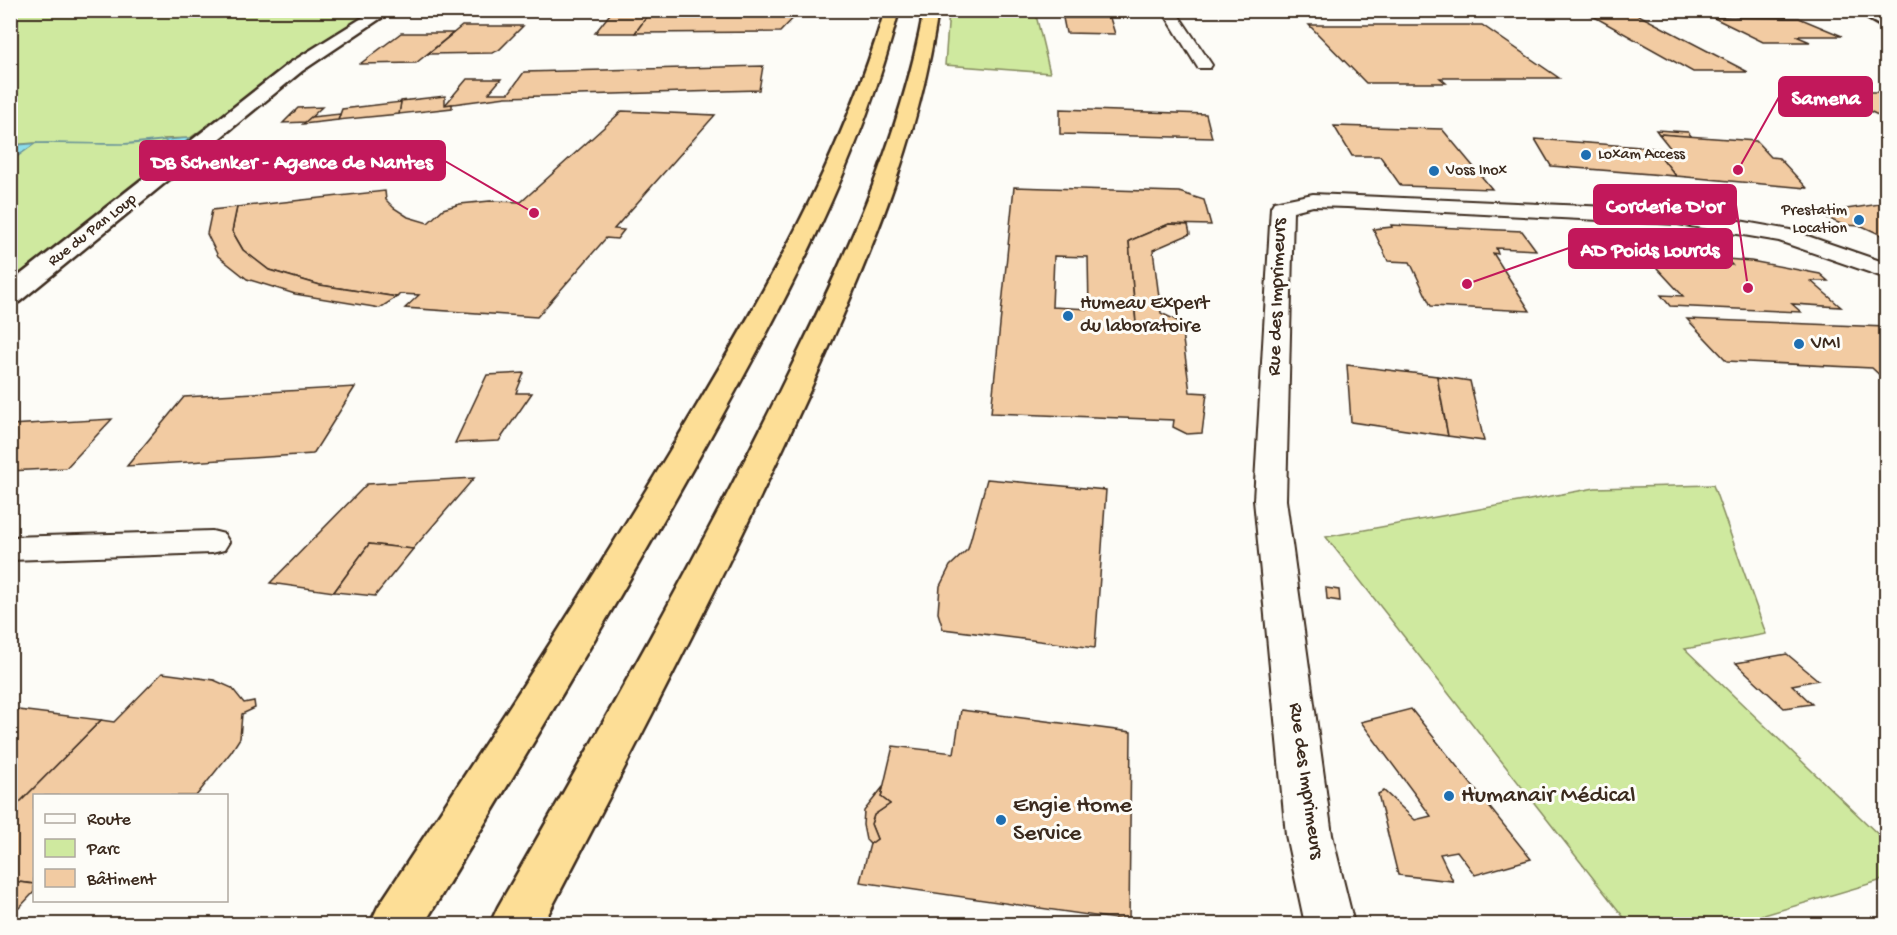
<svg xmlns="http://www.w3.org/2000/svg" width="1897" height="935" viewBox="0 0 1897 935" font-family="'Gochi Hand',sans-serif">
<rect width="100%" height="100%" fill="#fdfcf7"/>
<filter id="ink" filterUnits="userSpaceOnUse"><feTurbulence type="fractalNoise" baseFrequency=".0167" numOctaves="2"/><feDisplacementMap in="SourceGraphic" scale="12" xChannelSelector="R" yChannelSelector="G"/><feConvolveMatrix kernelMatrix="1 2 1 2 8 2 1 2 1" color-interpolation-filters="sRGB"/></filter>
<g filter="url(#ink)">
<!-- green -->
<g fill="#cfe99f" stroke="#858a5e" stroke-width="1.5">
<polygon points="11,11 380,11 315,47 190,138 164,139 168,143 158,164 11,280 10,161 35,143 11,145"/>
<polygon points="949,11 1035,11 1050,73 945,65"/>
<polygon points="1713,485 1766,634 1685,649 1886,842 1886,879 1734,924 1629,924 1326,537 1595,488"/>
</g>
<!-- water -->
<path fill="#8dddea" stroke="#6c9598" stroke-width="1.5" d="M 190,138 L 158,164 L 169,145 L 164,140 L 123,144 L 36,143 L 11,161 L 11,146 C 49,140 87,145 126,144 C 147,143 169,139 190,138 Z"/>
<!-- building -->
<g fill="#f2cba2" stroke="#3b2a1e" stroke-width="1.5" fill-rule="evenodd">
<polygon points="613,10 652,10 635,33 595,33"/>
<polygon points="652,10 801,10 780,32 635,33"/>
<polygon points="1582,10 1629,10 1748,72 1693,72"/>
<polygon points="1712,17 1799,18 1842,36 1796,36 1810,42 1763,42"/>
<polygon points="1063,18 1110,18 1115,34 1066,33"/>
<polygon points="1309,25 1482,25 1559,78 1440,78 1446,83 1366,83"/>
<polygon points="462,26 523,26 499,50 492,53 428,54"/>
<polygon points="401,33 453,33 416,63 360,64"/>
<polygon points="763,66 759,90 506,97 445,105 467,79 501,79 489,93 509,93 524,72"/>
<polygon points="1831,92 1886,92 1886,119"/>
<polygon points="445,96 445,105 452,104 452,108 399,114 401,101"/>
<polygon points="401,102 399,114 338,120 342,109"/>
<polygon points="322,107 306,122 283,123 298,108"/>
<polygon points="1060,109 1206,114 1212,138 1060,134"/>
<polygon points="622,111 715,115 614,229 624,230 617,239 606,238 537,317 405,308 419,295 400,294 397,297 320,285 269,270 243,250 232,231 237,207 385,191 386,200 394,208 408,217 428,223 443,209 460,204 490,201 521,202"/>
<polygon points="340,114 338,120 303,124 311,117"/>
<polygon points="1334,126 1442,129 1492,189 1401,186 1380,156 1352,156"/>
<polygon points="1656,130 1688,132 1692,137 1659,134"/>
<polygon points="1659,134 1756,141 1771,157 1779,158 1807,188 1676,176 1654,148 1671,149"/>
<polygon points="1535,139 1654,148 1676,176 1551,166"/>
<path d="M 1014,187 L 1179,192 L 1204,200 L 1211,225 L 1169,224 L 1129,241 L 1136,323 L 1181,325 L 1190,392 L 1207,393 L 1202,433 L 1187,434 L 1173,427 L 1174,420 L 991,413 ZM 1054,256 L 1088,257 L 1089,309 L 1052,307 Z"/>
<polygon points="1886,203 1886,237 1862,226 1843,225 1820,215 1820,213"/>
<polygon points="237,207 232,231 243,250 269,270 320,285 397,297 380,308 295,294 247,279 218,256 207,234 212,210"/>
<polygon points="1169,224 1188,225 1190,234 1153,250 1161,313 1180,322 1181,325 1136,323 1129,241"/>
<polygon points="1391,225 1522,231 1536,250 1496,248 1498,254 1493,253 1530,311 1431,306 1410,262 1388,261 1373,229 1392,227"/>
<polygon points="1645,255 1697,257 1703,264 1732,265 1726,259 1751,261 1820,274 1828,281 1811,281 1841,307 1792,304 1801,312 1670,306 1661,295 1683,296"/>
<polygon points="1687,319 1886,327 1886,381 1872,368 1727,361"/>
<polygon points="1347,365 1437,376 1448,436 1351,422"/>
<polygon points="524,373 516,393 532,393 499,441 455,443 487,375"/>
<polygon points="1437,376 1470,381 1484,441 1448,436"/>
<polygon points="355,387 313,454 127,466 184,397"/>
<polygon points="112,419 66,468 10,471 10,425"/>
<polygon points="474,478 413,549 369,544 334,592 270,583 367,484"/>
<polygon points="987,479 1106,490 1095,648 943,629 938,613 940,586 950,566 968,549"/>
<polygon points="369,544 413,549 375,596 334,592"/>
<polygon points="1326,588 1339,590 1340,601 1327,599"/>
<polygon points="1787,654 1818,680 1792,685 1812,704 1784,708 1736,663"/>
<polygon points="162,673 214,680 232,688 244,703 254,701 255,708 242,714 240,738 231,752 196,796 34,796 34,884 10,881 10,812 101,720 114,722"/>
<polygon points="10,709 101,720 10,812"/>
<polygon points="1411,709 1531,859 1475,875 1457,851 1440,854 1453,881 1398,875 1378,794 1384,791 1415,820 1431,816 1361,722"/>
<polygon points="961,710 1131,732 1129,921 860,882 870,844 877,839 871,824 874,815 890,804 881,797 893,746 954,753"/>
<polygon points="883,787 881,797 890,804 874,815 871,824 877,839 870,844 866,840 863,825 864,811"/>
<polygon points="10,881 34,884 34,892 19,908 10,907"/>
</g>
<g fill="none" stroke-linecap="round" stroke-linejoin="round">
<!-- minor casing -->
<g stroke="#3b2a1e" stroke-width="4">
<g id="minor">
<polygon points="1162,10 1175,10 1212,65 1210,68 1198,68"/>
<polygon points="1313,194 1678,210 1790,230 1886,263 1886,278 1779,241 1678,224 1347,207 1313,206 1293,211 1286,500 1332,835 1354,924 1305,924 1286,835 1254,500 1271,207 1274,202"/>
<polygon points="212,531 224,534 229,542 224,550 212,553 10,560 10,537"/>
</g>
</g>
<!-- tertiary casing -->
<g stroke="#3b2a1e" stroke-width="5">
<g id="tertiary">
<polygon points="375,10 393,10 302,71 19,302 10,304 10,283 290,63"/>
<polygon points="1853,10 1871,10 1886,19 1886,29"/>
</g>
</g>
<!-- trunk casing -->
<g stroke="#3b2a1e" stroke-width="5">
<g id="trunk">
<path d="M 885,10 L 899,10 C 859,168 781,309 703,450 C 614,610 519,767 424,924 L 370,924 L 378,907 C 481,751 584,595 680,434 C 761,299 840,163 885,10 Z"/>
<path d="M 924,10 L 938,10 C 919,145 865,266 810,390 C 728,571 635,748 543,924 L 490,924 L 498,907 C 596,736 694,565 781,388 C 841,266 899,146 924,10 Z"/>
</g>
</g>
<!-- minor -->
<use href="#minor" fill="#fdfcf7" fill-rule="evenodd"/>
<!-- tertiary -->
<use href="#tertiary" fill="#fdfcf7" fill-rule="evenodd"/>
<!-- trunk -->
<use href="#trunk" fill="#fdde96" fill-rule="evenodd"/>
</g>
</g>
<!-- markers -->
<g fill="#1f6fb2" stroke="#fdfcf7" stroke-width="2">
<circle cx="1586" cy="155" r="6"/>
<circle cx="1434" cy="171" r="6"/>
<circle cx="1859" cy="220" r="6"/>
<circle cx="1068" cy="316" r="6"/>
<circle cx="1799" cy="344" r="6"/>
<circle cx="1449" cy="796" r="6"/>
<circle cx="1001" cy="820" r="6"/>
</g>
<g text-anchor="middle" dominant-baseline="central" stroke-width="6" stroke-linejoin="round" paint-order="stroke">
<!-- far-poi labels -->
<g font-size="16" fill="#3b2a1e" stroke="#fdfcf7" text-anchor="start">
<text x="1598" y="155">Loxam Access</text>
<text x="1446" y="171">Voss Inox</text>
<text x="1847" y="211" text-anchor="end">Prestatim<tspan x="1847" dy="18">Location</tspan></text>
</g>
<!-- far-street labels -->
<g font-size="16" fill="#3b2a1e" stroke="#fdfcf7">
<text transform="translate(93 231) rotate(-38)">Rue du Pan Loup</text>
</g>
<!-- street labels -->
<g font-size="20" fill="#3b2a1e" stroke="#fdfcf7">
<text transform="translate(1278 297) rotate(-88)">Rue des Imprimeurs</text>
<text transform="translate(1305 781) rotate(82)">Rue des Imprimeurs</text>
</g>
<!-- poi labels -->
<g font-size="20" fill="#3b2a1e" stroke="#fdfcf7" text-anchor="start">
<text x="1080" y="304">Humeau Expert<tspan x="1080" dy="23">du laboratoire</tspan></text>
<text x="1811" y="344">VMI</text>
</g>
<!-- near-poi labels -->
<g font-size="24" fill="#3b2a1e" stroke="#fdfcf7" text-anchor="start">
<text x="1461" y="796">Humanair Médical</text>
<text x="1013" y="806">Engie Home<tspan x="1013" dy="28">Service</tspan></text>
</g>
</g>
<!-- callouts -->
<path fill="none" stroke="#c2185b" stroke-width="2" d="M1738 170L1779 97M534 213L445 161M1748 288L1736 205M1467 284L1569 248"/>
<g fill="#c2185b" stroke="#fdfcf7" stroke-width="2">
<circle cx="1738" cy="170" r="6"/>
<circle cx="534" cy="213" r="6"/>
<circle cx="1748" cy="288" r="6"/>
<circle cx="1467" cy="284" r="6"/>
</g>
<g fill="#c2185b" stroke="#c2185b" stroke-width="2">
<rect x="1779" y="77" width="93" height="39" rx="6"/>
<rect x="140" y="141" width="305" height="39" rx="6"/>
<rect x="1594" y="185" width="142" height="39" rx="6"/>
<rect x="1569" y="229" width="163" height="39" rx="6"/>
</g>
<g font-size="21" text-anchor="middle" font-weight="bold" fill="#fff">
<text x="1826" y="104">Samena</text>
<text x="292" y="168">DB Schenker - Agence de Nantes</text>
<text x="1665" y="212">Corderie D'or</text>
<text x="1650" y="256">AD Poids Lourds</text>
</g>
<!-- margin -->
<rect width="1897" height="935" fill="none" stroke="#fdfcf7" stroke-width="36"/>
<rect x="18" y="18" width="1861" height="899" fill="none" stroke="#3b2a1e" stroke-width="2" filter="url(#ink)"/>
<!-- legend -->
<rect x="33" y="794" width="195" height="108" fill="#fdfcf7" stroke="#afa8a0" stroke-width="1.5"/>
<rect x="45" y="814" width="30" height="9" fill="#fdfcf7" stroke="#afa8a0" stroke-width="1.5"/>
<text x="87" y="824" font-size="18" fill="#3b2a1e">Route</text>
<rect x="45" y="839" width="30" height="18" fill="#cfe99f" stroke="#afa8a0" stroke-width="1.5"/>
<text x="87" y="854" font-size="18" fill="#3b2a1e">Parc</text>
<rect x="45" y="869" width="30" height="18" fill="#f2cba2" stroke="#afa8a0" stroke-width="1.5"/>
<text x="87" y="884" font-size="18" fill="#3b2a1e">Bâtiment</text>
</svg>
